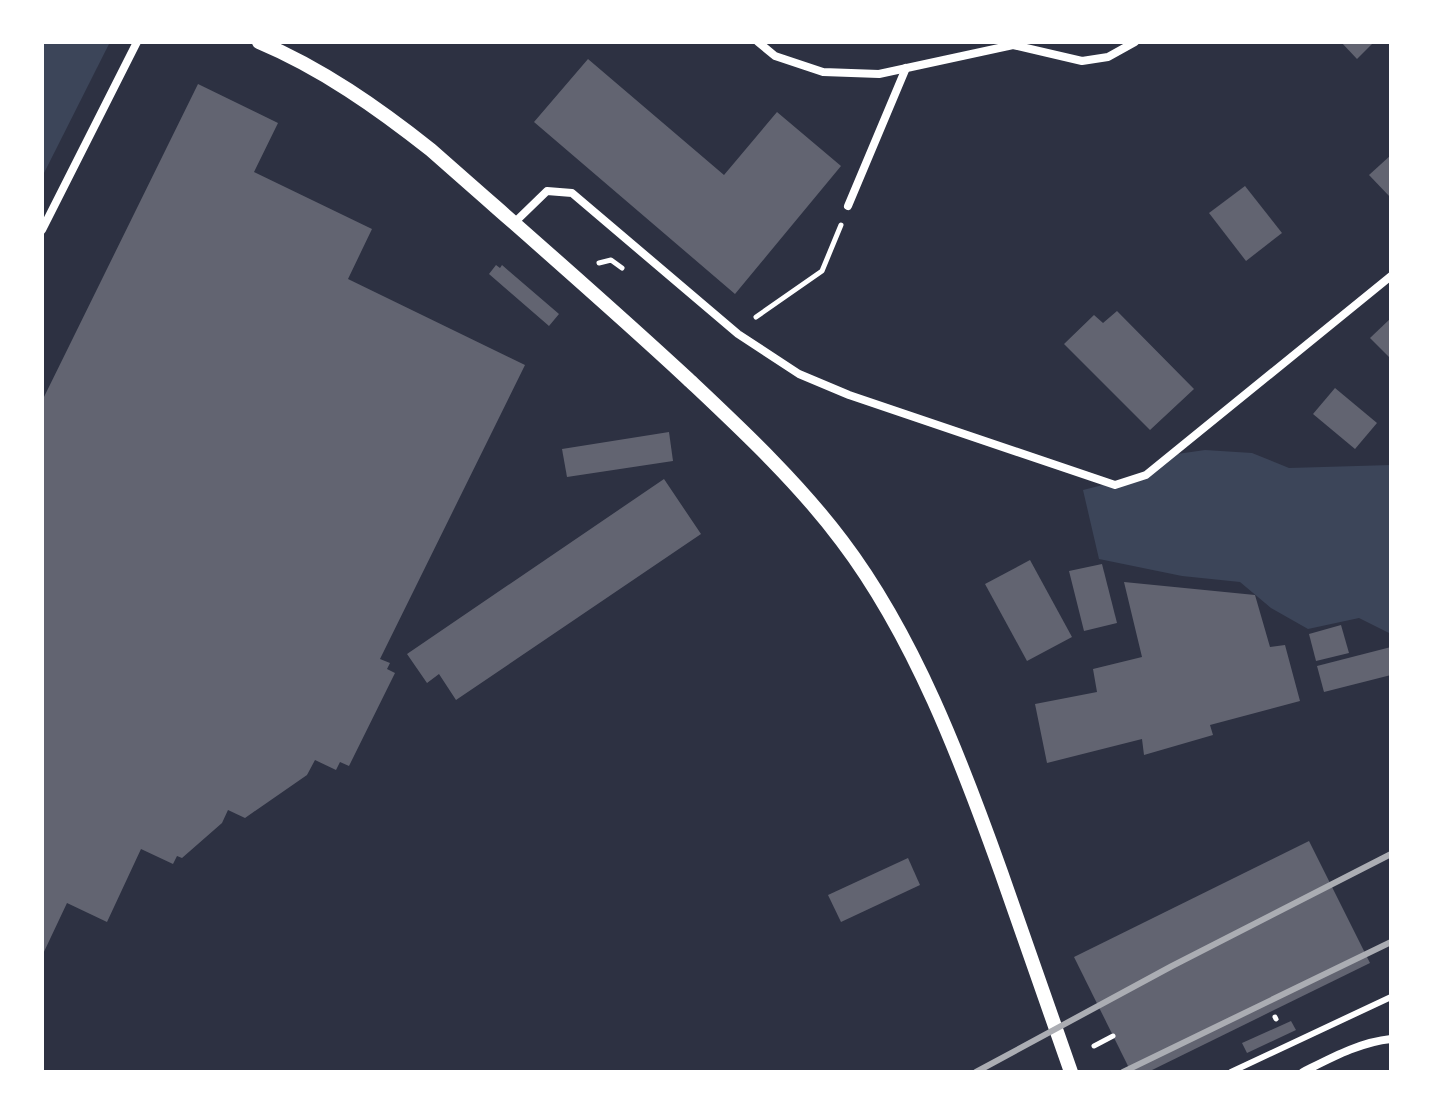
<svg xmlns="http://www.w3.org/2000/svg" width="1433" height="1114" viewBox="0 0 1433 1114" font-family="'Roboto Serif',serif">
<rect width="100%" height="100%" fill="#2d3142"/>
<!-- green -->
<g fill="#3c4559">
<polygon points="42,42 110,42 42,177"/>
<polygon points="1205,450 1252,453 1289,468 1391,465 1391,634 1359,618 1308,629 1271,608 1240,582 1182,576 1099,559 1083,490 1134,477 1177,454"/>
</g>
<!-- building -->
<g fill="#626471">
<polygon points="1341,42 1374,42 1357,59"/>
<polygon points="588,59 724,175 777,112 841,166 735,294 534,122"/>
<polygon points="198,84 278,123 254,172 372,229 348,279 525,365 380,659 390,663 387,669 395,673 349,766 340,762 336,770 315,760 307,775 245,818 228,810 222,823 182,858 177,856 173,864 141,849 107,922 67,903 42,956 42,401"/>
<polygon points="1391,155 1391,198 1369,175"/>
<polygon points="1245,186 1282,233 1246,261 1209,213"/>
<polygon points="496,265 500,268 502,265 559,314 549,326 489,274"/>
<polygon points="1117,311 1194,389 1150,430 1064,344 1094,315 1103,323"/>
<polygon points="1391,318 1391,359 1370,338"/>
<polygon points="1335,388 1377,423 1355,449 1313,414"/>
<polygon points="669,432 673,461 567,477 562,449"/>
<polygon points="664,479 701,534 456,700 439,674 427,683 407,654"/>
<polygon points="1030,560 1072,637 1027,661 985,584"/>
<polygon points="1102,564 1117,623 1084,631 1069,571"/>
<polygon points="1124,582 1255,595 1270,647 1285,645 1300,701 1210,725 1213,735 1144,755 1142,739 1047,763 1035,704 1097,692 1093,669 1142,657"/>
<polygon points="1341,625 1349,653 1316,661 1309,634"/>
<polygon points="1391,647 1391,675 1324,692 1317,666"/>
<polygon points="1309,841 1370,963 1148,1072 1131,1072 1074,957"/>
<polygon points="908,858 920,885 841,922 828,895"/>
<polygon points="1291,1021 1296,1030 1247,1053 1242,1043"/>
</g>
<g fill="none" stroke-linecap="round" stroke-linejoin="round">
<!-- path -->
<g stroke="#fff" stroke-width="5">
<polyline points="599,263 611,260 622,268"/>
<polyline points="756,317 822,271 841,225"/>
<polyline points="1275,1017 1276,1019"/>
<polyline points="1094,1046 1113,1036"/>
</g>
<!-- service -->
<polyline stroke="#fff" stroke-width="6" points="1231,1072 1391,997"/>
<!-- minor -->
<g stroke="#fff" stroke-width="8">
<polyline points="758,42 775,56 823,72 879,74 1013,45 1082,61 1108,57 1135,42"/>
<polyline points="848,206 906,68"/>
<polyline points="514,223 547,191 572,193 738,334 799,374 849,395 1115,485 1146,475 1391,276"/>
<polyline points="42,230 137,42"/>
<path d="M 1303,1072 C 1331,1058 1360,1042 1391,1039"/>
</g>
<!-- tertiary -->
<path stroke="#fff" stroke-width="14" d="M 259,42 C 321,68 378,108 431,150 C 517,226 604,301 688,379 C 742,430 797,481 842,541 C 914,636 961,760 1001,872 C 1024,939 1048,1005 1071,1072"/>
<!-- rail -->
<g stroke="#abadb3" stroke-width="6">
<polyline points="976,1072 1172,966 1391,854"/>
<polyline points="1123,1072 1391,942"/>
</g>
</g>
<!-- border -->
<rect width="1433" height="1114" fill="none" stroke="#ffffff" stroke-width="88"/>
</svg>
